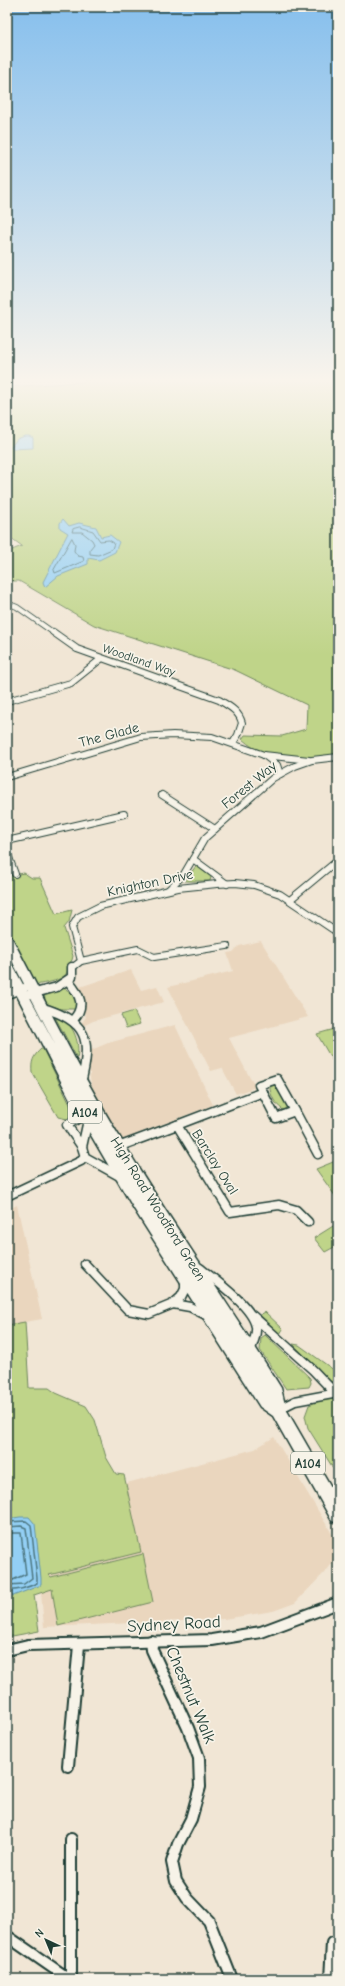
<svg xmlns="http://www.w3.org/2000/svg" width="345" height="1986" viewBox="0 0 345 1986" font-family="'Comic Neue',sans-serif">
<rect width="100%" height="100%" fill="#f1e6d5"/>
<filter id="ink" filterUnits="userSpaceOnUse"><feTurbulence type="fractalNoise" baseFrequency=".025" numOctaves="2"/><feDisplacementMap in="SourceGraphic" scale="8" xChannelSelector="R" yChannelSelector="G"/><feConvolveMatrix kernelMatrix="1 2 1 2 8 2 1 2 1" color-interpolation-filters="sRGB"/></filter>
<g filter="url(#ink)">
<!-- built -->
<g fill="#ead6be">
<polygon points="261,941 308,1017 229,1038 250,1078 256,1087 236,1094 222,1068 211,1071 168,987 233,971 227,953 233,952 239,946"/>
<polygon points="131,970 141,990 157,986 164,1002 93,1021 83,1026 81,1024 86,1017 74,989"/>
<polygon points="175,1025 213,1105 121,1140 94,1098 90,1078 89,1051 108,1043"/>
<polygon points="17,1205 42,1319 25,1322 31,1412 7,1417 7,1210"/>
<polygon points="274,1437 338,1544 338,1556 327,1570 295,1603 273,1611 224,1619 44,1627 34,1512 123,1484 255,1449"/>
</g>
<!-- green -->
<g fill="#bfd489" stroke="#6f885e">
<path d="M 97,377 L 338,377 L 338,755 C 316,757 288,760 266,754 C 257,751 249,745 242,739 L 245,735 L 282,736 L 306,729 L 307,705 L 235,670 L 94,625 L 19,581 L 7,581 L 7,552 L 22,546 L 7,535 L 7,387 L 82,382 Z"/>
<polygon points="196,866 211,877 210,881 185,881"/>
<path d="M 24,873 L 32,878 L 40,878 L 56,914 L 72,910 L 69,922 L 64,928 L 73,956 L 72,960 L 68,965 C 70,981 48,982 36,985 L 7,930 L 7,876 Z"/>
<path d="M 60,988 C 70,988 80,1000 75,1009 L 60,1009 L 46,1003 L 44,994 Z"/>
<polygon points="134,1011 140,1024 126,1028 121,1015"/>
<path d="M 54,1015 C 72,1019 81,1042 77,1058 Z"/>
<polygon points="338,1028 338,1070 317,1034"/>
<path d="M 41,1049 L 43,1049 L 75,1115 L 67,1119 L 58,1117 L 32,1072 C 31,1062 33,1056 41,1049 Z"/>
<path d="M 274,1085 L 278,1086 L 289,1107 L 286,1111 C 278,1109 269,1095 270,1086 Z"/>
<polygon points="338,1160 338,1200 316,1169"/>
<polygon points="338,1223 338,1245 325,1252 314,1238"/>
<polygon points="265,1312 283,1329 280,1334 260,1315"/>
<polygon points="25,1322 29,1388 49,1388 56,1393 86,1406 95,1420 106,1457 116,1474 124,1475 141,1552 49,1575 51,1577 143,1554 153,1602 58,1626 52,1589 34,1595 39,1631 7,1637 7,1325"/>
<polygon points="265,1335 310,1378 311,1383 309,1387 286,1389 260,1350 261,1338"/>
<polygon points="293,1344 299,1345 338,1373 338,1383 330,1381"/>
<polygon points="338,1398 338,1476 308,1428 305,1416 309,1405 319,1401"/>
</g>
<!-- water -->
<g fill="#93cff4" stroke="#6595a7">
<polygon points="25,436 29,436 33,438 33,448 12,449 11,447 17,439"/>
<polygon points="63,519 69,526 79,523 96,527 101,537 110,535 119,542 115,552 99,560 88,558 88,564 58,576 45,587 43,582 68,533 60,528 60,523"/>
<polygon points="20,1517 29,1517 35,1524 41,1578 41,1585 13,1596 7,1593 7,1519"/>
</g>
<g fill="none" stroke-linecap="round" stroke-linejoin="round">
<!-- shore-far1 -->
<g stroke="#4d7781" stroke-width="1">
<polygon points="80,527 93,531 100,541 109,540 114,543 112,549 98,555 90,554 90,549 94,544 92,540 82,532 72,532 73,529"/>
<polygon points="72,538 75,544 74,551 78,556 83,557 84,561 55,573 54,570"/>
</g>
<!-- shore -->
<g stroke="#4d7781" stroke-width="1.5">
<path d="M 7,1522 L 26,1521 L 31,1525 L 37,1578 L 37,1583 C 27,1588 18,1591 7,1590"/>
<polyline points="7,1527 21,1526 26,1528 32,1578 24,1584 7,1585"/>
<polyline points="7,1533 21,1533 26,1574 13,1580 7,1579"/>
</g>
<!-- minor-far3 casing -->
<g stroke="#1f3d34" stroke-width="6">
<polyline id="minor-far3" points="7,603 17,607 54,633"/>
</g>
<!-- minor-far2 casing -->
<g stroke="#1f3d34" stroke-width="8">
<g id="minor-far2">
<path d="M 53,632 L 77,649 L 219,700 C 229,706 239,711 242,723 L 238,735 L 233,743"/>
<polyline points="7,701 71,683 101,659"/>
<polyline points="280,774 277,765 264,755 309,760"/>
<polyline points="7,777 141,737 173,735 212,737 264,755"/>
<polyline points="162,795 215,829"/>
<polyline points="7,841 124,814"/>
<polyline points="7,852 15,874"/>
<polyline points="193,859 227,884"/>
<polyline points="168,890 184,874 205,838 273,778 295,766 312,760 338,757"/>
<polyline points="291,899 338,860"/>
<polyline points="81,961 138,949 154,957 227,946"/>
<polyline points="72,968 81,961 72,927 78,917 100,906 178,888 217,884 235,883 254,885 280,894 338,933"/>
</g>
</g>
<!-- minor-far1 casing -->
<g stroke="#1f3d34" stroke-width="11">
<g id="minor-far1">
<path d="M 69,982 C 80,995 86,1006 73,1020"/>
<polyline points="7,994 24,988"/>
<polyline points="24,996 57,987 72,977 72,967"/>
<path d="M 43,1008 C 88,1021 92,1040 81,1083"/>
<polygon points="277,1079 295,1111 276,1118 259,1085"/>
<polyline points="295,1111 318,1154"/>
<polyline points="88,1120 82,1147 85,1157 121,1177"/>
<polyline points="177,1125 263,1092"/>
<polyline points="82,1147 67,1125 86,1114"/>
<polyline points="118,1147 177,1125 230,1212 279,1205 296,1210 308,1222"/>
<polyline points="7,1196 81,1161 85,1157"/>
<polyline points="85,1264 128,1310 149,1314 173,1304 181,1297 185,1289 185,1280"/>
<path d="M 200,1268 C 215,1280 253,1307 256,1327 C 257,1335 253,1344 250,1351"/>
<polyline points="173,1304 190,1307 206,1315"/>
<polyline points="253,1316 313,1370 335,1393"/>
<polyline points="281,1408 295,1401 338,1393"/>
</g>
</g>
<!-- minor casing -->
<g stroke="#1f3d34" stroke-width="14">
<g id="minor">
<polyline points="278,1410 283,1407"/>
<polyline points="151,1641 152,1650 188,1728 199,1758 200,1787 191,1819 178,1844 172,1862 176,1881 187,1898 209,1921 232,1979"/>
<polyline points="7,1650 28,1645 212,1640 261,1632 338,1603"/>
<polyline points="68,1766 79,1645"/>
<polyline points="71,1839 71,1979"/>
<polyline points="7,1936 69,1979"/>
<polyline points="330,1979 332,1943"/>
</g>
</g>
<!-- primary casing -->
<g stroke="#1f3d34" stroke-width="3">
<path id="primary" d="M 7,936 L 11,937 L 13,940 C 49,1009 83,1078 124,1144 C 174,1227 230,1306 281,1388 L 286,1409 L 338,1499 L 338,1523 L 332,1521 L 273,1416 L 260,1407 L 134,1209 L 71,1101 L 7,976 L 7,961 L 11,962 L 56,1046 L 7,951 Z"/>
</g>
<!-- minor-far3 -->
<use href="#minor-far3" stroke="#f7f3e8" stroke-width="4.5"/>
<!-- minor-far2 -->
<use href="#minor-far2" stroke="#f7f3e8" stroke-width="6"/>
<!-- minor-far1 -->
<use href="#minor-far1" stroke="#f7f3e8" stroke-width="8"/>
<!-- minor -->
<use href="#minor" stroke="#f7f3e8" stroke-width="10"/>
<!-- primary -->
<use href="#primary" fill="#f7f3e8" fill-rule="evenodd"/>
</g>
</g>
<!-- sky -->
<linearGradient id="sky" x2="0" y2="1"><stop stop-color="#86bfed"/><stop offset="0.58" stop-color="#f9f4ec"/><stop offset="1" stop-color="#f9f4ec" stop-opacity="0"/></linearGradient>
<rect width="345" height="655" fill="url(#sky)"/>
<g text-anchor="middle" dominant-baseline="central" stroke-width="3.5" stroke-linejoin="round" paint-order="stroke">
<!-- far-street labels -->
<g font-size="12" fill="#1f3d34" stroke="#f7f3e8">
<text transform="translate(139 660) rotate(19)">Woodland Way</text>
</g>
<!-- shield labels -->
<g fill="#f7f3e8" stroke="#60746a" stroke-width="1">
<rect x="68" y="1101" width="34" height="22" rx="3"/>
<rect x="291" y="1452" width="34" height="22" rx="3"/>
</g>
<g font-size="13" font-weight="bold" fill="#1f3d34">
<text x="85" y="1112">A104</text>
<text x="308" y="1463">A104</text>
</g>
<!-- street labels -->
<g font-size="14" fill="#1f3d34" stroke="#f7f3e8">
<text transform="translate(109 735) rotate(-15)">The Glade</text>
<text transform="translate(249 785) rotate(-39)">Forest Way</text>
<text transform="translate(150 883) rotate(-12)">Knighton Drive</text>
<text transform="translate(215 1162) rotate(58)">Barclay Oval</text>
<text transform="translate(158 1209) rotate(58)">High Road Woodford Green</text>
</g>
<!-- near-street labels -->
<g font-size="17" fill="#1f3d34" stroke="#f7f3e8">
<text transform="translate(174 1624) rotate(-3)">Sydney Road</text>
<text transform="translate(191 1695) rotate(67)">Chestnut Walk</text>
</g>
</g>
<!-- margin -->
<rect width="345" height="1986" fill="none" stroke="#f7f3e8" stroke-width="24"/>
<rect x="12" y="12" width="321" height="1962" fill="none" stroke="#1f3d34" stroke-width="1.5" filter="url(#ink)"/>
<!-- north arrow -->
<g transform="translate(46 1940) rotate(316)" stroke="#f7f3e8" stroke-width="3" paint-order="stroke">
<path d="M0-3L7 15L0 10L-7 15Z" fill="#1f3d34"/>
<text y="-6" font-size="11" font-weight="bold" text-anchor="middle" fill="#1f3d34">N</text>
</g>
</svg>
